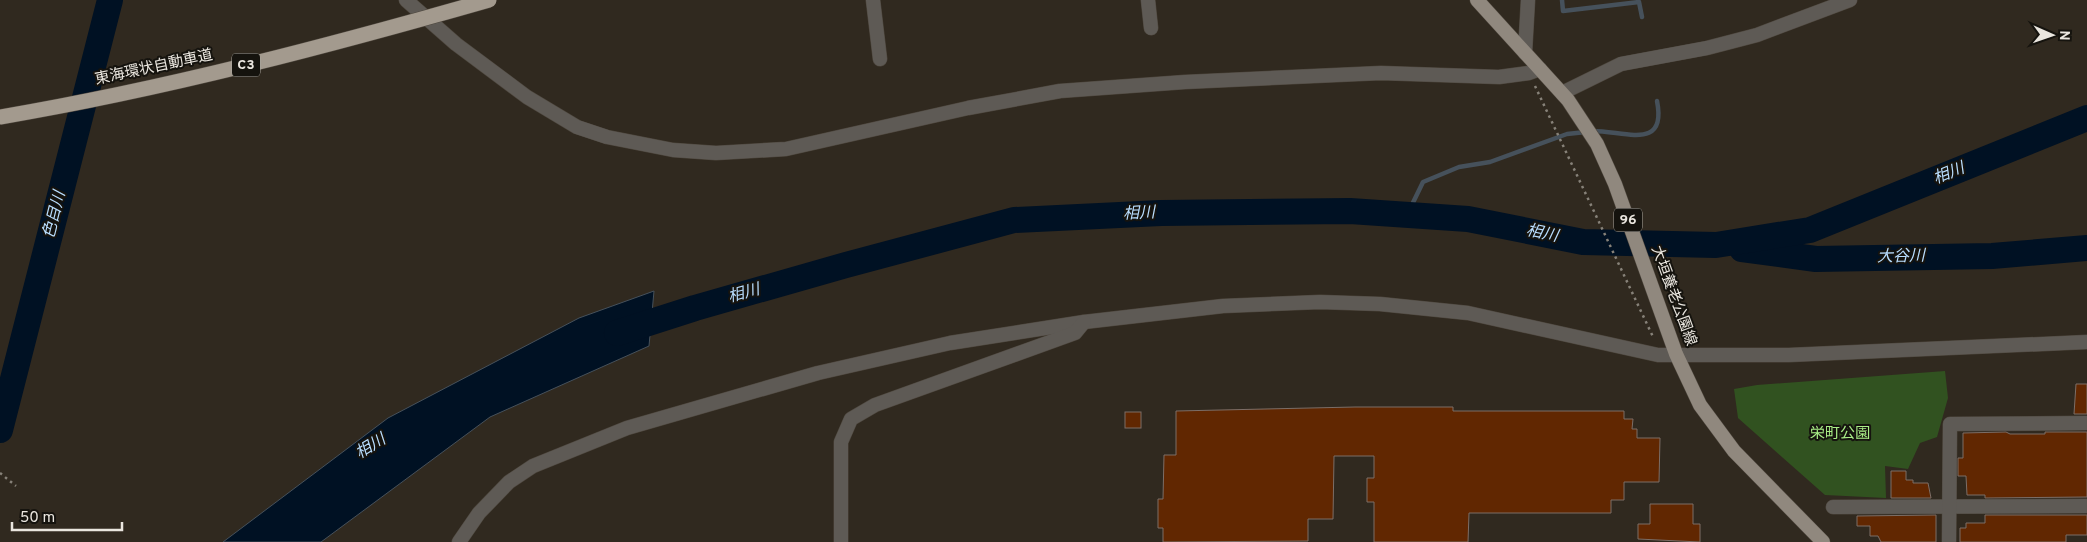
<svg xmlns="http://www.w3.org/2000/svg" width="2087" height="542" viewBox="0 0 2087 542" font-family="Overpass,'Noto Sans JP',sans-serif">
<rect width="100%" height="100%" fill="#30291f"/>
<!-- green -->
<polygon fill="#315220" points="1945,371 1948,398 1937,437 1920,443 1908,469 1885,466 1886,498 1825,495 1738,418 1734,389 1757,385"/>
<!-- water -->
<polygon fill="#001123" stroke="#46515b" points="654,291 649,346 490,417 321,542 223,542 388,418 579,318"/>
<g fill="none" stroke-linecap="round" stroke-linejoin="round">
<!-- stream -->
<g stroke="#46515b" stroke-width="4.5">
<polyline points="1562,0 1563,11 1639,2 1642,17"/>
<path d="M 1593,131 C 1625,131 1667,151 1657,101"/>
<polyline points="1407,215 1423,182 1459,167 1490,162 1567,134 1586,132"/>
</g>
<!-- river -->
<g stroke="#001123" stroke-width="26">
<polyline points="1742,249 1816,259 1992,256 2087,248"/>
<polyline points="617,333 695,308 846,265 1014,220 1161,213 1350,211 1468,219 1583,242 1716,245 1810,230 2087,118"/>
<polyline points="0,430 110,0"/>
</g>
</g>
<!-- building -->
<g fill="#612701" stroke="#7c6e67">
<polygon points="2076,384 2087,384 2087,414 2074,414"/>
<polygon points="1355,407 1453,407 1453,411 1624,411 1624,419 1633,419 1632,429 1637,429 1637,438 1660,438 1659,482 1624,482 1624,500 1611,500 1611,513 1469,513 1468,542 1374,542 1374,502 1367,502 1367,478 1374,478 1374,456 1334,456 1333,519 1308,519 1308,541 1163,542 1163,528 1158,528 1158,499 1163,499 1164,455 1176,455 1176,411"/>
<rect x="1125" y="412" width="16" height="16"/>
<polygon points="2006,432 2010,434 2045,434 2045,432 2087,432 2087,497 1985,498 1985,495 1967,495 1966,476 1958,476 1958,458 1963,458 1963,433"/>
<polygon points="1891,471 1906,471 1906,480 1913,480 1913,483 1928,483 1931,498 1891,498"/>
<polygon points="1650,504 1693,504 1693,524 1700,524 1700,542 1638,539 1638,524 1650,524"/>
<polygon points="1936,515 1936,542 1881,542 1878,536 1870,536 1870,526 1857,526 1857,516"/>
<polygon points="1985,515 2087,515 2087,535 2066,535 2066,542 1960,542 1960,528 1966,528 1966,523 1985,523"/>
</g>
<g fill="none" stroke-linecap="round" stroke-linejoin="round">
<!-- minor casing -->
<g stroke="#4e473e" stroke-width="15">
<g id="minor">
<polyline points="406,0 456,44 527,97 577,127 607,137 673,150 716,153 786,149 968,108 1060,91 1185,82 1381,73 1499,77 1529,73 1540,69"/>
<polyline points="873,0 880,59"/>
<polyline points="1148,0 1151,28"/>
<polyline points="1562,93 1621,64 1707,48 1757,35 1850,0"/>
<polyline points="1833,507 2087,506"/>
<polyline points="459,542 479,513 509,482 533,466 627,428 818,373 950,343 1084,322 1223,306 1320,302 1380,304 1468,313 1658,355 1789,355 2087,342"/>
<polyline points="841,542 841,442 851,419 875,405 1075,333 1084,322"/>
<polyline points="1949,542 1950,424 2087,423"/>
</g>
</g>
<!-- tertiary casing -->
<g stroke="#4e473e" stroke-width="15">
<polyline id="tertiary" points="1525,53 1528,0"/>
</g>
<!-- primary casing -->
<g stroke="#4e473e" stroke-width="15">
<polyline id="primary" points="1477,0 1568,100 1597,144 1615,184 1676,354 1700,405 1734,451 1823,542"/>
</g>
<!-- path -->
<g stroke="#878279" stroke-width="2.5" stroke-dasharray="2.5 4" stroke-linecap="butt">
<polyline points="1535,86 1654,339"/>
<polyline points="0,473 16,486"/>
</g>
<!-- minor -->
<use href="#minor" stroke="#5e5a55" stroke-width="14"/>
<!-- tertiary -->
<use href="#tertiary" stroke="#5e5a55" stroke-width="14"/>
<!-- primary -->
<use href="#primary" stroke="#90887e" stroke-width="14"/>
<!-- motorway-bridge casing -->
<g stroke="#4e473e" stroke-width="16" stroke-linecap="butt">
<path id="motorway-bridge" d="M 0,117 C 165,89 328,46 489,0"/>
</g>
<!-- motorway-bridge -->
<use href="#motorway-bridge" stroke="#a39a8e" stroke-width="15"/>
</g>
<g text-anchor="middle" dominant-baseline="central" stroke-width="4" stroke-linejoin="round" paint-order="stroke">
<!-- shield labels -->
<g fill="#15130e" stroke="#aaa7a0" stroke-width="1">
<rect x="232" y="53.5" width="28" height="23" rx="4"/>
<rect x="1614" y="208.5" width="28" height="23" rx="4"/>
</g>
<g font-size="14" font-weight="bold" fill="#eae6df">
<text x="246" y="65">C3</text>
<text x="1628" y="220">96</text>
</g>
<!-- street labels -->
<g font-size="15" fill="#eae6df" stroke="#15130e">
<text transform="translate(154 68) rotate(-12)">東海環状自動車道</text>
<text transform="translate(1673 296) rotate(70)">大垣養老公園線</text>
</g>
<!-- park labels -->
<g font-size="15" fill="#a9ed87" stroke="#15130e">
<text x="1840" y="434">栄町公園</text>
</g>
<!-- water labels -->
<g font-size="16" font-style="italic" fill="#b9deff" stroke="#15130e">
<text transform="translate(1949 174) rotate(-22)">相川</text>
<text transform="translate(1139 214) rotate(-3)">相川</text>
<text transform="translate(55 215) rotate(-76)">色目川</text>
<text transform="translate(1542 234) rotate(11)">相川</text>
<text transform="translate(1901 257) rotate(-1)">大谷川</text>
<text transform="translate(744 294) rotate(-15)">相川</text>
<text transform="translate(371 447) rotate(-32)">相川</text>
</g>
</g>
<!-- north arrow -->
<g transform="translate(2052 35) rotate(92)" stroke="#15130e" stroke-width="4" paint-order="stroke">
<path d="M0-4L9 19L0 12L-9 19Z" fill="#eae6df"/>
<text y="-8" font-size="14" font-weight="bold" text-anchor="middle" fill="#eae6df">N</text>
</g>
<!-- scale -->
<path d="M12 522v8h110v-8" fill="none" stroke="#eae6df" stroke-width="2.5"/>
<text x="20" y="522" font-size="15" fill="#eae6df" stroke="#15130e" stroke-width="4" paint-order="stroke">50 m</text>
</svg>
